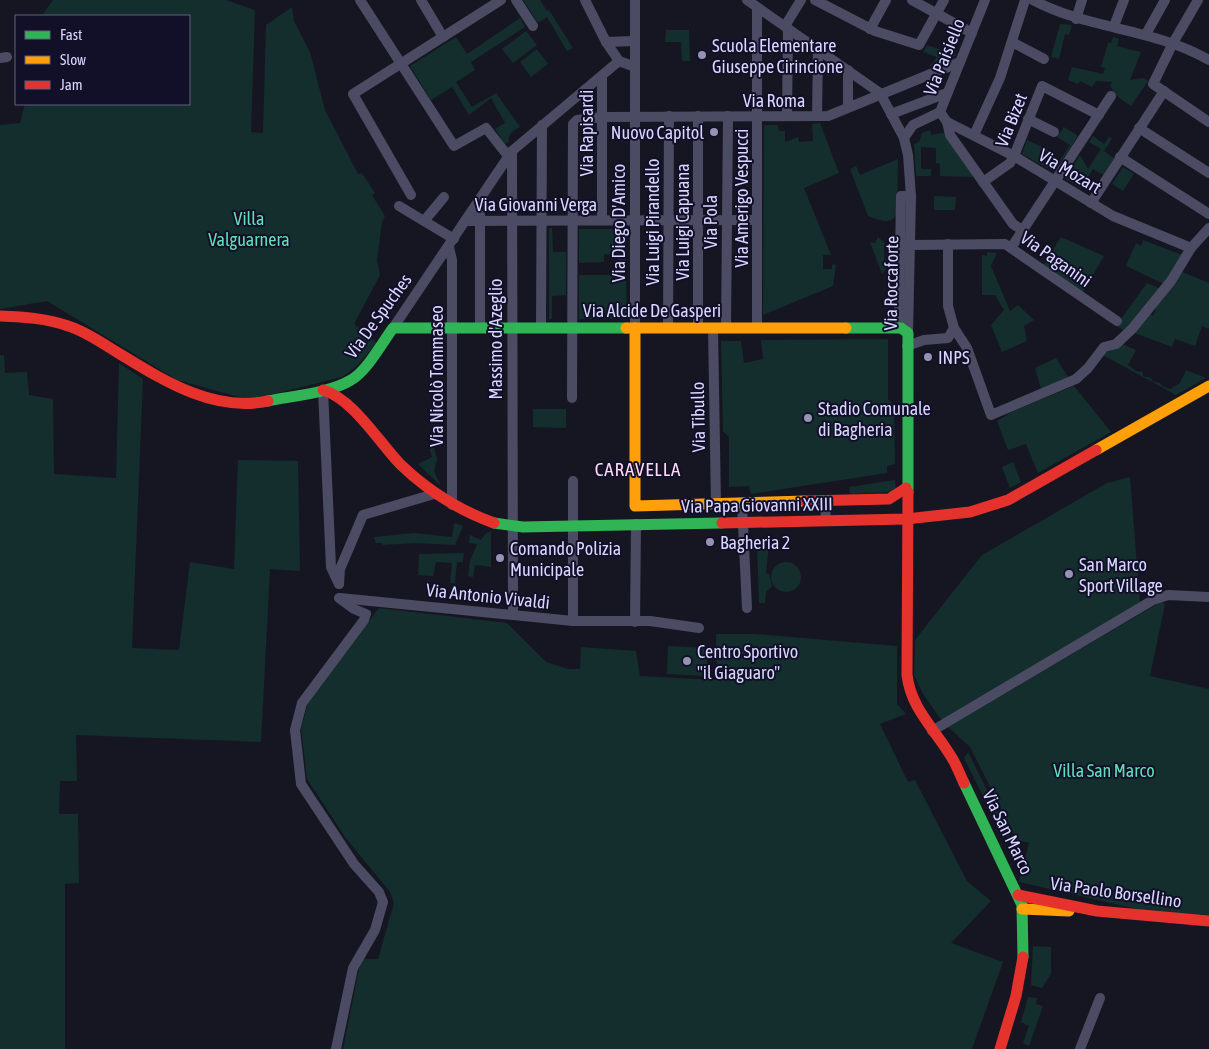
<svg xmlns="http://www.w3.org/2000/svg" width="1209" height="1049" viewBox="0 0 1209 1049" font-family="'Asap Condensed',sans-serif">
<rect width="100%" height="100%" fill="#161622"/>
<!-- green -->
<g fill="#132e2c">
<polygon points="53,0 226,0 255,10 251,132 263,133 266,25 292,7 294,21 310,52 325,110 358,174 362,173 375,193 372,195 385,216 382,222 377,260 380,275 354,324 377,343 357,366 342,377 250,400 177,380 47,301 0,309 0,125 20,123 25,104 189,104 189,16 42,16"/>
<polygon points="523,0 540,0 547,11 549,10 573,48 567,51 547,17 538,23"/>
<path d="M 520,18 L 525,27 L 471,62 L 475,70 L 456,82 L 472,107 L 496,93 L 520,127 C 514,130 507,134 509,142 L 505,144 L 495,129 L 505,123 L 491,98 L 469,115 L 452,87 L 431,100 L 410,66 L 456,37 L 467,54 Z"/>
<polygon points="1060,24 1072,25 1069,35 1065,34 1059,59 1051,57"/>
<polygon points="666,30 689,30 690,61 682,61 681,42 665,42"/>
<polygon points="526,31 537,45 513,63 502,49"/>
<polygon points="1113,37 1119,39 1117,46 1141,52 1130,80 1144,78 1148,81 1131,106 1118,97 1110,86 1112,82 1096,81 1092,87 1080,81 1078,84 1068,80 1072,67 1103,74 1105,68 1101,67 1108,43 1111,43"/>
<polygon points="927,45 957,55 929,67 937,57 923,52"/>
<polygon points="537,49 548,64 531,77 520,62"/>
<polygon points="820,123 839,173 804,188 831,255 823,255 823,269 832,269 832,264 836,265 833,286 763,315 764,125 778,125 779,131 785,131 785,142 798,137 799,142 813,141 812,124"/>
<polygon points="1064,127 1078,136 1054,172 1022,154 1027,140 1048,150 1042,160 1055,168 1070,145 1057,137"/>
<polygon points="930,130 931,135 947,132 973,174 973,177 940,176 940,164 936,163 936,148 921,147 921,169 931,169 931,176 916,176 914,144 919,142 922,133"/>
<polygon points="1093,136 1104,144 1109,137 1112,139 1104,151 1114,158 1103,175 1093,169 1081,188 1065,179 1080,155 1088,169 1101,149 1089,142"/>
<path d="M 898,159 L 897,214 C 890,226 880,220 868,216 L 850,169 L 856,166 L 860,175 Z"/>
<polygon points="1123,167 1134,174 1123,191 1112,184"/>
<polygon points="934,196 956,197 955,210 934,210"/>
<polygon points="549,228 552,228 553,252 566,252 566,295 552,296 552,319 549,319"/>
<polygon points="579,229 626,229 626,268 616,268 618,258 612,255 604,254 604,262 579,263"/>
<polygon points="878,237 884,242 884,265 886,269 882,274 870,242 875,243"/>
<polygon points="1061,237 1104,256 1083,292 1043,265"/>
<polygon points="1143,240 1182,255 1164,284 1126,266 1136,243 1141,246"/>
<polygon points="987,252 997,253 991,266 1010,311 1018,305 1034,320 1024,326 1027,341 1002,352 991,325 1004,310 995,295 982,295 982,255 987,256"/>
<polygon points="1182,272 1209,283 1209,329 1202,326 1195,346 1175,339 1172,347 1132,332 1148,313 1153,316 1156,309 1152,307"/>
<polygon points="579,275 626,275 627,319 579,319"/>
<polygon points="1147,283 1161,289 1126,331 1116,326"/>
<polygon points="888,339 888,399 894,405 895,464 887,466 887,473 751,494 749,486 729,487 729,437 723,431 721,341 741,341 744,363 763,359 761,340"/>
<polygon points="1122,344 1136,350 1128,365 1136,371 1143,372 1143,376 1151,378 1152,381 1160,383 1162,386 1170,389 1180,383 1186,370 1206,378 1176,395 1101,354"/>
<polygon points="0,355 4,355 5,373 27,372 29,395 53,399 54,474 116,478 119,363 143,379 132,648 179,650 190,562 234,569 238,460 298,461 300,571 270,569 261,742 76,735 77,781 60,781 59,814 78,814 79,883 65,884 65,1049 0,1049"/>
<polygon points="1056,358 1070,380 1041,389 1035,368"/>
<polygon points="1074,386 1111,432 1038,473 1026,444 1008,450 997,421 1013,411"/>
<polygon points="533,409 566,409 566,428 533,427"/>
<polygon points="433,445 437,459 434,471 441,486 418,464 432,457 429,446"/>
<polygon points="1013,462 1021,482 1010,488 1002,467"/>
<polygon points="1130,477 1140,603 942,721 923,694 914,675 915,640 982,555 1107,483"/>
<polygon points="895,480 896,490 894,492 850,494 849,487"/>
<polygon points="454,523 463,526 455,545 415,543 383,545 382,543 376,543 374,537 414,533 452,537"/>
<polygon points="491,531 491,567 475,565 473,577 468,576 470,561 477,544 469,543 470,535 481,540 485,534"/>
<polygon points="769,545 766,573 769,574 772,586 766,592 765,603 759,603 757,546"/>
<polygon points="464,553 463,562 457,562 455,583 450,583 452,563 436,562 433,576 418,575 419,554"/>
<circle cx="786" cy="577" r="15"/>
<polygon points="1161,602 1165,604 1150,676 1209,689 1209,915 1150,912 1019,882 1029,843 1017,840 970,747 948,727"/>
<polygon points="379,608 507,623 546,662 568,669 580,669 581,647 636,651 640,676 717,680 716,634 755,634 897,646 897,704 906,714 880,724 908,782 915,780 967,881 991,901 951,943 1003,962 972,1049 343,1049 361,959 378,959 394,903 390,892 345,837 307,779 301,729 308,702"/>
<polygon points="668,646 708,648 706,676 667,674"/>
<polygon points="968,752 1011,838 1003,836 964,758"/>
<polygon points="1033,946 1051,947 1051,974 1042,988 1031,985"/>
<polygon points="1028,997 1037,998 1036,1004 1043,1006 1029,1046 1023,1043 1029,1026 1021,1022"/>
</g>
<g fill="none" stroke-linecap="round" stroke-linejoin="round">
<!-- street -->
<g stroke="#4b4c63" stroke-width="10">
<polyline points="360,0 454,146 486,128 508,156"/>
<polyline points="421,0 443,37"/>
<polyline points="516,0 533,26"/>
<polyline points="585,0 606,42 619,61 635,67"/>
<polyline points="747,0 880,93 904,138 908,155 911,196 908,333"/>
<polyline points="815,0 875,31 919,45 944,0"/>
<polyline points="912,0 972,33"/>
<path d="M 1033,0 C 1089,30 1154,28 1209,60"/>
<polyline points="1198,0 1173,43 1153,84 1209,122"/>
<polyline points="1076,19 1082,0"/>
<polyline points="785,26 801,0"/>
<polyline points="1114,26 1124,0"/>
<polyline points="870,29 886,0"/>
<polyline points="1146,34 1165,0"/>
<polyline points="606,42 635,41"/>
<polyline points="1012,42 1044,59"/>
<polyline points="0,58 7,57"/>
<polyline points="602,76 602,220"/>
<polyline points="848,107 848,70"/>
<polyline points="940,112 947,122 1014,156 1113,216 1191,248"/>
<polyline points="891,114 947,93"/>
<polyline points="698,116 698,328"/>
<polyline points="787,116 788,28"/>
<polyline points="817,116 818,50"/>
<polyline points="1028,119 1054,132"/>
<polyline points="947,122 950,135 1013,224 1022,230"/>
<polyline points="1139,128 1209,173"/>
<polyline points="974,135 1000,78 1025,0"/>
<polyline points="904,138 913,125 940,112 985,0"/>
<polyline points="512,151 513,614"/>
<polyline points="1120,157 1209,214"/>
<polyline points="983,182 1010,163 1014,156 1042,86 1099,115"/>
<polyline points="411,195 353,94 501,0"/>
<polyline points="1091,203 1164,91"/>
<polyline points="399,206 454,239"/>
<polyline points="480,215 480,327"/>
<polyline points="424,221 444,197"/>
<polyline points="465,221 757,220"/>
<polyline points="948,244 948,306 954,328 967,348 991,415 1076,379 1088,368 1104,347 1116,344 1132,329 1171,281 1191,248 1209,228"/>
<polyline points="910,245 1005,244 1117,321"/>
<polyline points="449,247 452,260 452,505"/>
<polyline points="1011,248 1111,96"/>
<polyline points="899,326 901,196 911,196"/>
<polyline points="393,328 512,151 619,61"/>
<polyline points="541,328 542,125"/>
<polyline points="635,328 635,0"/>
<polyline points="668,328 669,116"/>
<polyline points="713,328 716,505"/>
<polyline points="726,328 728,116"/>
<polyline points="757,328 757,8"/>
<polyline points="907,346 924,340 948,338 954,328"/>
<polyline points="323,390 331,567 339,584"/>
<polyline points="572,398 573,124 577,120 603,117 828,116 960,62"/>
<polyline points="825,501 826,521"/>
<polyline points="742,504 747,608"/>
<polyline points="339,584 340,569 363,515 434,494"/>
<polyline points="340,598 573,621 650,621 699,628"/>
<polyline points="573,621 573,481"/>
<polyline points="635,622 636,524"/>
<polyline points="932,731 1153,600 1168,595 1209,597"/>
<polyline points="336,1049 353,968 375,930 383,902 379,892 354,864 301,784 295,730 302,703 364,620 366,614 354,609 339,598"/>
<polyline points="1080,1049 1100,998"/>
</g>
<!-- fast -->
<g stroke="#30b455" stroke-width="11">
<polyline points="846,328 901,328 908,333 908,492"/>
<path d="M 268,401 C 292,396 330,393 351,380 C 367,371 382,343 393,328 L 626,328"/>
<polyline points="494,523 523,527 722,523"/>
<polyline points="964,783 1022,905 1023,957"/>
</g>
<!-- slow -->
<g stroke="#ff9f0a" stroke-width="11">
<polyline points="626,328 846,328"/>
<polyline points="635,328 635,506 805,501"/>
<polyline points="1096,450 1209,386"/>
<polyline points="1022,909 1069,911"/>
</g>
<!-- jam -->
<g stroke="#e5322d" stroke-width="11">
<path d="M 0,316 C 23,317 46,318 68,326 C 85,331 100,342 115,351 C 161,379 212,413 268,401"/>
<path d="M 323,390 C 353,399 378,441 400,464 C 428,491 458,510 494,523"/>
<path d="M 908,492 L 907,675 C 911,709 935,729 952,758 C 957,766 960,775 964,783"/>
<polyline points="805,501 889,499 906,488"/>
<polyline points="722,523 906,519 970,512 1008,500 1096,450"/>
<polyline points="1018,895 1097,911 1209,921"/>
<polyline points="1000,1049 1016,996 1023,957"/>
</g>
</g>
<!-- markers -->
<g fill="#9493b2" stroke="#121028" stroke-width="2">
<circle cx="702" cy="55" r="5"/>
<circle cx="714" cy="132" r="5"/>
<circle cx="928" cy="357" r="5"/>
<circle cx="808" cy="418" r="5"/>
<circle cx="710" cy="542" r="5"/>
<circle cx="500" cy="558" r="5"/>
<circle cx="1069" cy="574" r="5"/>
<circle cx="687" cy="661" r="5"/>
</g>
<g text-anchor="middle" dominant-baseline="central" stroke-width="4" stroke-linejoin="round" paint-order="stroke">
<!-- poi labels -->
<g font-size="18" fill="#d8d7ff" stroke="#121028" text-anchor="start">
<text x="712" y="45">Scuola Elementare<tspan x="712" dy="21">Giuseppe Cirincione</tspan></text>
<text x="704" y="132" text-anchor="end">Nuovo Capitol</text>
<text x="938" y="357">INPS</text>
<text x="818" y="408">Stadio Comunale<tspan x="818" dy="21">di Bagheria</tspan></text>
<text x="720" y="542">Bagheria 2</text>
<text x="510" y="548">Comando Polizia<tspan x="510" dy="21">Municipale</tspan></text>
<text x="1079" y="564">San Marco<tspan x="1079" dy="21">Sport Village</tspan></text>
<text x="697" y="651">Centro Sportivo<tspan x="697" dy="21">"il Giaguaro"</tspan></text>
</g>
<!-- street labels -->
<g font-size="18" fill="#d8d7ff" stroke="#121028">
<text transform="translate(944 57) rotate(-68)">Via Paisiello</text>
<text x="774" y="100">Via Roma</text>
<text transform="translate(1011 120) rotate(-68)">Via Bizet</text>
<text transform="translate(586 133) rotate(-90)">Via Rapisardi</text>
<text transform="translate(1070 171) rotate(31)">Via Mozart</text>
<text transform="translate(741 198) rotate(-90)">Via Amerigo Vespucci</text>
<text x="536" y="204">Via Giovanni Verga</text>
<text transform="translate(652 222) rotate(-90)">Via Luigi Pirandello</text>
<text transform="translate(682 222) rotate(-90)">Via Luigi Capuana</text>
<text transform="translate(710 222) rotate(-90)">Via Pola</text>
<text transform="translate(618 223) rotate(-90)">Via Diego D'Amico</text>
<text transform="translate(1056 259) rotate(35)">Via Paganini</text>
<text transform="translate(891 283) rotate(-89)">Via Roccaforte</text>
<text x="652" y="310">Via Alcide De Gasperi</text>
<text transform="translate(378 316) rotate(-54)">Via De Spuches</text>
<text transform="translate(495 339) rotate(-90)">Massimo d'Azeglio</text>
<text transform="translate(436 376) rotate(-90)">Via Nicolò Tommaseo</text>
<text transform="translate(698 417) rotate(-91)">Via Tibullo</text>
<text transform="translate(757 505) rotate(-1)">Via Papa Giovanni XXIII</text>
<text transform="translate(488 596) rotate(6)">Via Antonio Vivaldi</text>
<text transform="translate(1008 832) rotate(64)">Via San Marco</text>
<text transform="translate(1116 892) rotate(8)">Via Paolo Borsellino</text>
</g>
<!-- park labels -->
<g font-size="18" fill="#61e0b6" stroke="#121028">
<text x="249" y="218">Villa<tspan x="249" dy="21">Valguarnera</tspan></text>
<text x="1104" y="770">Villa San Marco</text>
</g>
<!-- neighbourhood labels -->
<g font-size="19" letter-spacing="1" fill="#ffd9f4" stroke="#121028">
<text x="638" y="469">CARAVELLA</text>
</g>
</g>
<!-- legend -->
<rect x="15" y="15" width="175" height="90" fill="#121028" stroke="#61607e"/>
<rect x="25" y="31" width="25" height="8" fill="#30b455" stroke="#61607e"/>
<text x="60" y="40" font-size="15" fill="#d8d7ff">Fast</text>
<rect x="25" y="56" width="25" height="8" fill="#ff9f0a" stroke="#61607e"/>
<text x="60" y="65" font-size="15" fill="#d8d7ff">Slow</text>
<rect x="25" y="81" width="25" height="8" fill="#e5322d" stroke="#61607e"/>
<text x="60" y="90" font-size="15" fill="#d8d7ff">Jam</text>
</svg>
